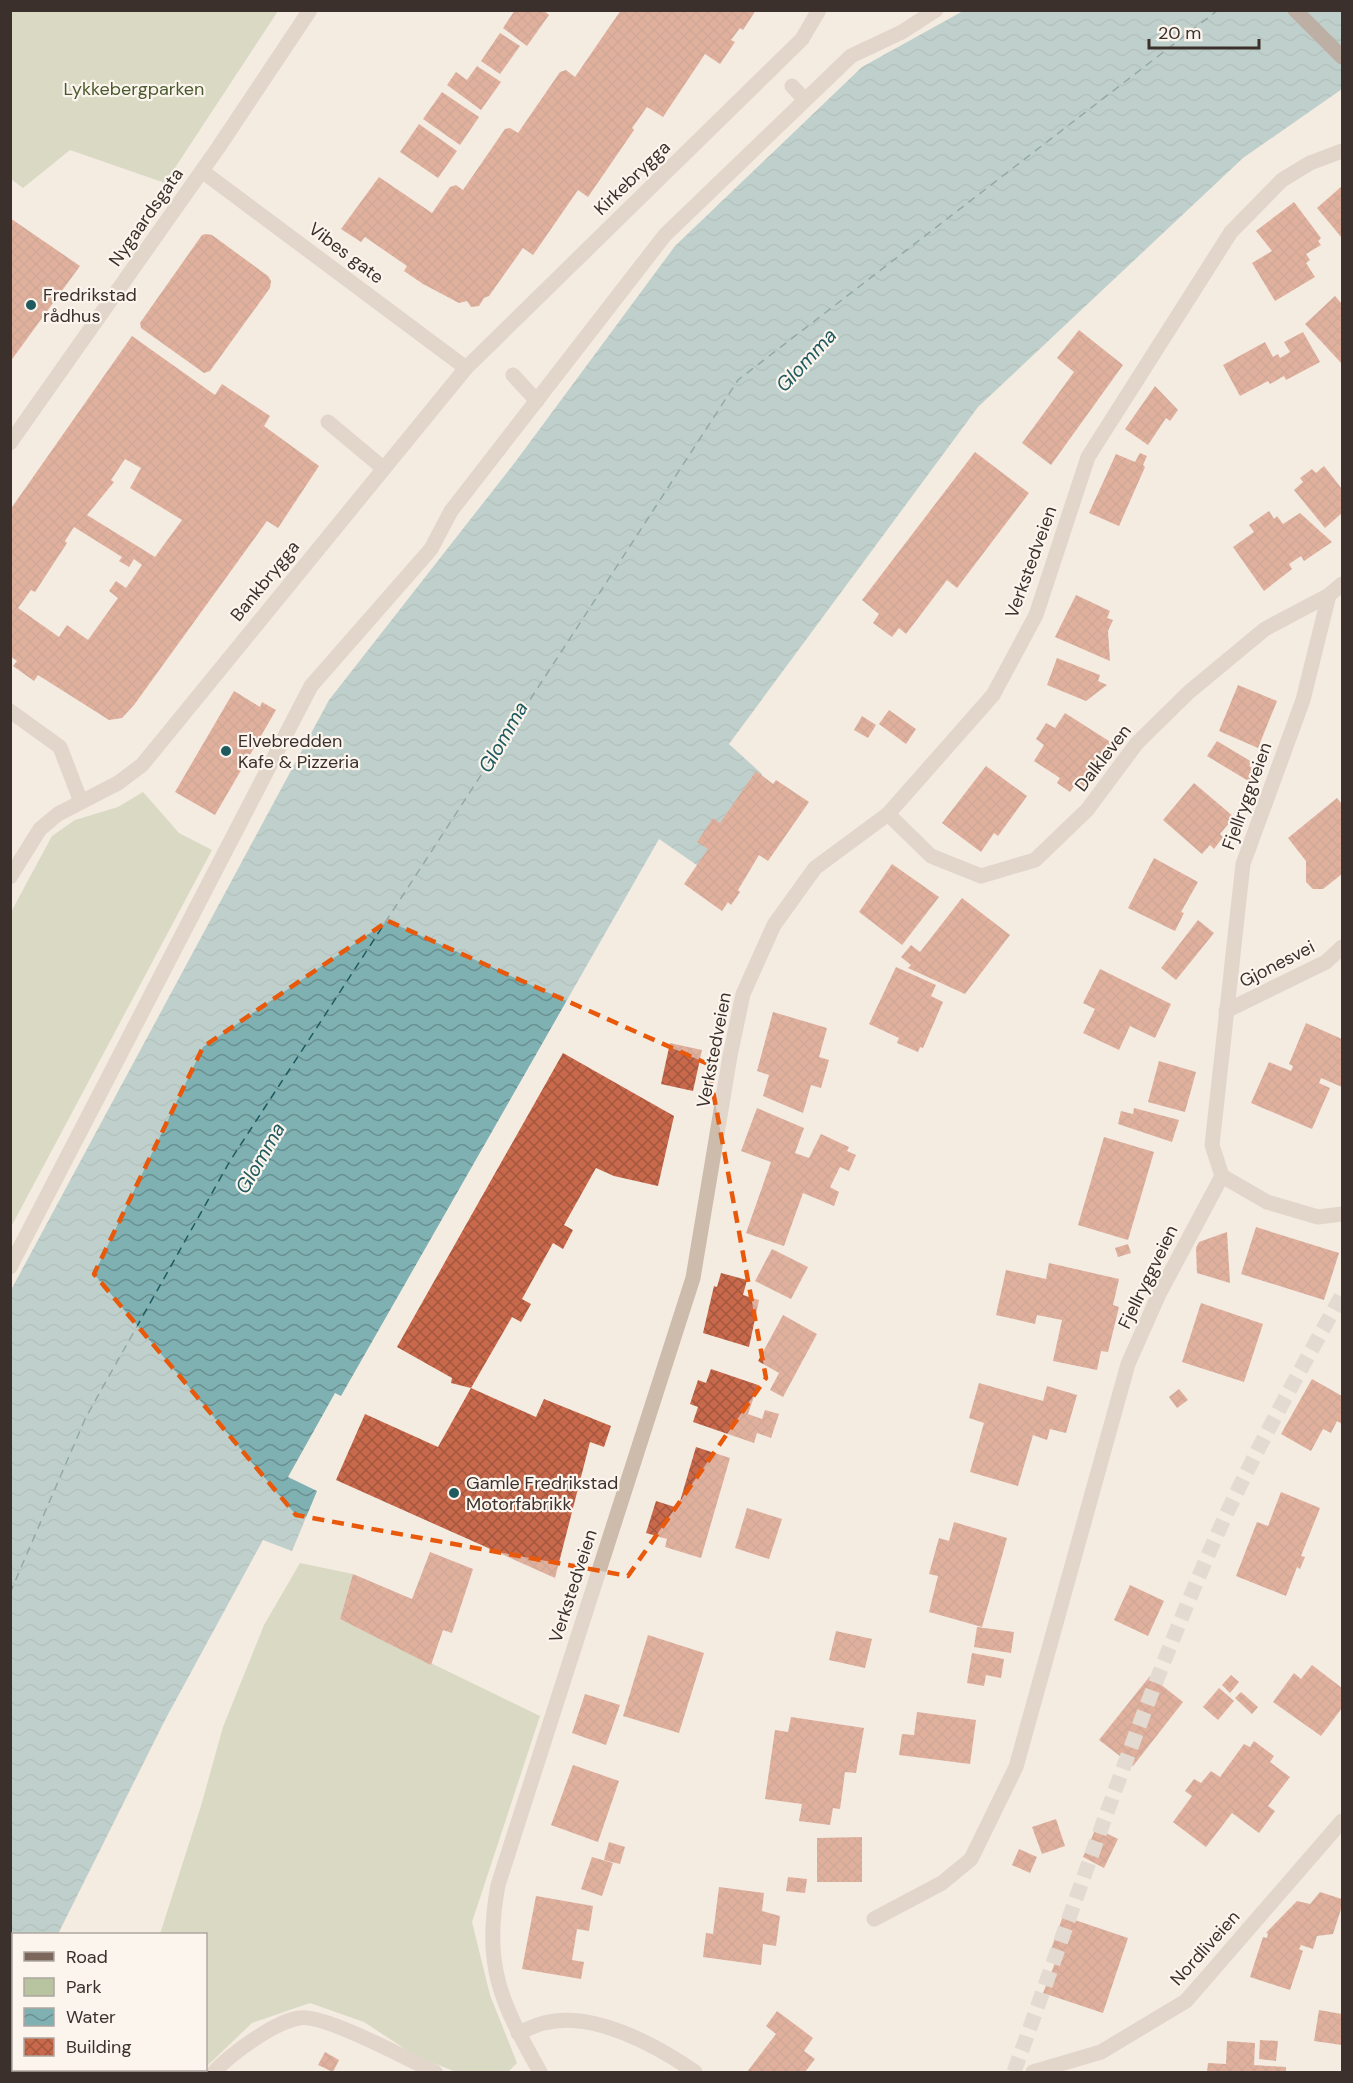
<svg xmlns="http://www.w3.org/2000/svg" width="1353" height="2083" viewBox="0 0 1353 2083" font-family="'DM Sans',sans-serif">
<defs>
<pattern id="water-waves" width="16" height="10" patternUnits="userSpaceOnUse" patternTransform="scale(1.5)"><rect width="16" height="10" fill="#7fb0b2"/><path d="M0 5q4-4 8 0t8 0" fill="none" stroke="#699091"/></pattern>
<pattern id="building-cross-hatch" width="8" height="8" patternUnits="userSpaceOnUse" patternTransform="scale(1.5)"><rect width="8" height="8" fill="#c8694b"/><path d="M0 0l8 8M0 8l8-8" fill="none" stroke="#a4573f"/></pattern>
</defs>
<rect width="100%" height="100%" fill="#f4ebe1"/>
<!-- park -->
<g fill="#b8c4a0">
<polygon points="10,11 11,10 278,11 165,183 70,150 23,188 11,179"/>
<polygon points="143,792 179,833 212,850 11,1227 11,912 52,836 75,820 118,807"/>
<polygon points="300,1563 353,1574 340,1619 540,1716 472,1922 490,1995 517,2063 508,2072 456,2072 416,2056 364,2022 310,2003 252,2023 206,2067 206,1934 160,1934 201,1806 223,1727 264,1625"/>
</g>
<!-- water -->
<polygon fill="url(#water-waves)" points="963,11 1342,11 1342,89 1243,158 978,407 729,744 762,774 701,868 659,839 341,1396 335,1393 288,1477 317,1491 292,1551 263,1540 165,1720 58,1934 14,1934 14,2070 85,2070 84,2072 11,2072 11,1290 329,700 516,461 675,246 862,67"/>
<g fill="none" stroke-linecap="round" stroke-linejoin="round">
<!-- ferry -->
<polyline stroke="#1f5a5e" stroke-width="1.5" stroke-dasharray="8 6" stroke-linecap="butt" points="10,1593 86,1417 230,1161 738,380 1218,10"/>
</g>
<!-- building -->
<g fill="url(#building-cross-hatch)" fill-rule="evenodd">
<polygon points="515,10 543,10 549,15 527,46 503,28"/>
<polygon points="621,10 756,10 743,30 740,28 731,40 735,42 720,64 705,54 663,117 647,107 632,128 634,130 588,197 578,190 533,255 523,248 489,296 484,298 479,306 471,307 467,301 459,303 423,284 404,271 407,266 365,237 361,242 341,229 379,177 432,213 450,187 456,185 463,190 505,129 510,128 518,133 560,72 566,70 575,77"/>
<polygon points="500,33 520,46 500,74 481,61"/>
<polygon points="477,66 501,82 481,110 447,85 456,72 467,80"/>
<polygon points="442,92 479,117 460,145 423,119"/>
<polygon points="419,124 457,151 438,178 400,152"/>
<polygon points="1342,186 1342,238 1317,208"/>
<polygon points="1294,202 1321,238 1318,241 1321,245 1306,254 1310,260 1306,263 1315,277 1275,301 1252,263 1272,251 1256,231"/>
<polygon points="10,218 80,266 10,362"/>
<polygon points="206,234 212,235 268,276 271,281 270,288 210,371 204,373 141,328 140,323 202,235"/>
<polygon points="1335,296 1342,304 1342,364 1305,324"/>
<polygon points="1079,330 1123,365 1051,465 1022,443 1074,372 1057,358"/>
<polygon points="1303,332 1320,362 1286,380 1284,376 1270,384 1268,381 1240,396 1223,365 1265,342 1273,357 1278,354 1280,358 1290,352 1284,342"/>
<path d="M 132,336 L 215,395 L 222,384 L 270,416 L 264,426 L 319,466 L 278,528 L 267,521 L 134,705 L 122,718 L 109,720 L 38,675 L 34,681 L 13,666 L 17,661 L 10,656 L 10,510 ZM 125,459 L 141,468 L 130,488 L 182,520 L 155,557 L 87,515 L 114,482 L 111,480 ZM 74,527 L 122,557 L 119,561 L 129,567 L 134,559 L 142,565 L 126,588 L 116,581 L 109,591 L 118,598 L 88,640 L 67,625 L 59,637 L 18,608 L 31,590 L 35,592 L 67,543 L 65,541 Z"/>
<polygon points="1155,386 1178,410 1170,421 1166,418 1148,445 1125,429"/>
<polygon points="975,452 1029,493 957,588 947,580 906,634 899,628 892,637 873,623 879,614 862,600"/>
<polygon points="1140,453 1147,456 1143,465 1145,467 1119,526 1089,513 1116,454 1135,462"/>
<polygon points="1324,466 1342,489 1342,513 1325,528 1294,490 1303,482 1300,478 1312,469 1316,473"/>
<polygon points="1269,511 1274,519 1277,516 1283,524 1300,513 1332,542 1304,561 1301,556 1289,564 1292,569 1264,591 1233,547 1254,532 1249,525"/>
<polygon points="1076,595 1110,611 1107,618 1113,620 1108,631 1110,661 1055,637"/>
<polygon points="1057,658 1100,675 1098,681 1107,685 1086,701 1047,685"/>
<polygon points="1238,685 1277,701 1258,748 1219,731"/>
<polygon points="234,691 260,707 262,702 276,710 215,815 175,792"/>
<polygon points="889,710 916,729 906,744 879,724"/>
<polygon points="1065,713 1112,743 1089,774 1092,775 1081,791 1074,786 1070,792 1057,783 1060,778 1034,761 1044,745 1036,739 1046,723 1055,728"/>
<polygon points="862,716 876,725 868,738 854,730"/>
<polygon points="1217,741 1252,762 1249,766 1256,770 1250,782 1207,756"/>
<polygon points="986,766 1027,796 998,836 994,833 981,852 942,823"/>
<polygon points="756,771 773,784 776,780 809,802 768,861 759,855 738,890 740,892 731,905 728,902 722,911 684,884 708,849 697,842 713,818 720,823"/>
<polygon points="1194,783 1234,817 1220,834 1223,837 1214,849 1210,845 1202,854 1163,820"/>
<polygon points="1337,798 1342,804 1342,874 1323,889 1313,889 1306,882 1306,861 1288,838"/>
<polygon points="1154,858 1198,882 1181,912 1184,913 1175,931 1128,908"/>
<polygon points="892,864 939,897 902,945 859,912"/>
<polygon points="962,898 1010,935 965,994 908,968 911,965 901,957 911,945 920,952"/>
<polygon points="1198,920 1214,933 1176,980 1161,968"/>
<polygon points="896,967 936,985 931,996 943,1002 923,1048 920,1047 918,1052 897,1043 899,1038 869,1024"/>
<polygon points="1100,969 1171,1004 1155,1038 1130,1026 1119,1050 1083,1033 1095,1009 1083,1003"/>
<polygon points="773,1012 827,1028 819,1057 829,1060 821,1088 811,1085 803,1113 763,1096 769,1075 757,1071"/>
<polygon points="1306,1023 1342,1039 1342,1087 1321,1078 1319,1083 1330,1088 1312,1129 1251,1103 1269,1062 1291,1071 1293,1066 1289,1064"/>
<polygon points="670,1043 702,1050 693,1091 661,1084"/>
<polygon points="563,1053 674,1116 658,1186 614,1176 596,1168 564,1225 573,1230 563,1249 553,1243 522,1299 531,1304 521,1322 512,1317 471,1388 451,1383 452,1378 397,1347"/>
<polygon points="1159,1061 1196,1072 1185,1112 1148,1102"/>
<polygon points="757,1108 804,1128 795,1153 809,1158 821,1134 849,1147 847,1151 856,1155 849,1171 840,1167 830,1187 839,1192 834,1206 803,1193 784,1246 746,1233 771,1162 741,1151"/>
<polygon points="1134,1108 1179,1120 1172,1142 1118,1124 1121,1111 1133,1114"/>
<polygon points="1104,1137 1154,1152 1128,1240 1078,1225"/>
<polygon points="1256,1227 1339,1253 1324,1300 1241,1274"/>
<polygon points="1227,1232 1230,1283 1197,1273 1196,1248 1199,1242"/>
<polygon points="1128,1244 1131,1253 1118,1257 1115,1248"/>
<polygon points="772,1249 808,1267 791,1299 755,1281"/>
<polygon points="1049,1263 1119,1279 1113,1305 1119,1307 1108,1352 1101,1351 1097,1370 1053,1361 1062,1320 1037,1315 1035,1324 996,1315 1006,1270 1046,1279"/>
<polygon points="721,1273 747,1280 743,1295 759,1300 749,1347 703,1333 714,1286 717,1287"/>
<polygon points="1201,1303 1263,1324 1244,1382 1182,1362"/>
<polygon points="783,1315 817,1334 783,1397 770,1390 779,1373 758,1361"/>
<polygon points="711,1369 758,1385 748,1414 762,1419 765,1410 779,1414 771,1438 757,1433 754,1443 693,1422 698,1407 690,1404 698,1380 706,1383"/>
<polygon points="1312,1379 1342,1396 1342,1424 1337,1421 1331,1433 1323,1429 1311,1451 1281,1434"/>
<polygon points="979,1383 1043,1401 1047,1386 1077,1395 1066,1433 1050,1429 1047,1440 1033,1435 1018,1486 970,1472 984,1423 969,1418"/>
<polygon points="471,1388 536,1417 544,1399 611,1426 604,1447 590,1442 555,1578 336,1480 365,1414 438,1447"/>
<polygon points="1179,1389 1188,1400 1177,1408 1169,1397"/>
<polygon points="696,1447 730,1458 701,1558 665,1547 667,1539 646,1533 656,1501 678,1508"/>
<polygon points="1281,1492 1320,1508 1301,1556 1305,1557 1300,1569 1297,1567 1286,1596 1236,1576 1257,1522 1268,1526"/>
<polygon points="747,1508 782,1519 769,1559 735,1548"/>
<polygon points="954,1522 1007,1538 982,1627 929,1612 938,1576 929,1574 939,1538 949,1541"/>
<polygon points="430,1552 473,1569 452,1633 443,1630 431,1665 340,1619 353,1574 412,1599"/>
<polygon points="1130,1585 1164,1601 1148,1636 1114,1620"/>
<polygon points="977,1627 1014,1632 1011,1653 974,1647"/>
<polygon points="836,1631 872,1639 865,1668 829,1660"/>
<polygon points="648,1635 704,1653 679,1733 623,1716"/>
<polygon points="972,1653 1004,1659 1001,1678 986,1675 984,1686 967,1683"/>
<polygon points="1312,1665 1342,1688 1342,1708 1321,1736 1273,1702 1294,1673 1301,1679"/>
<polygon points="1231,1675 1239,1682 1230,1693 1222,1685"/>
<polygon points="1150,1676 1183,1702 1133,1766 1099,1740"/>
<polygon points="1219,1688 1234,1701 1218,1720 1203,1707"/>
<polygon points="1241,1692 1258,1707 1252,1714 1235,1698"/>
<polygon points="585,1694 620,1705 606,1745 572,1733"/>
<polygon points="917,1712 976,1720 970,1764 899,1755 902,1734 914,1735"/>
<polygon points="791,1717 864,1728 856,1773 845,1772 840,1809 833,1808 830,1825 799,1821 802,1804 765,1799 775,1730 788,1732"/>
<polygon points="1254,1741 1274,1756 1270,1762 1290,1777 1268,1806 1275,1811 1259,1833 1232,1813 1206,1847 1173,1822 1192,1796 1185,1791 1194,1779 1201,1783 1211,1771 1220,1777 1244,1744 1250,1747"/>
<polygon points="573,1765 619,1781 598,1842 551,1825"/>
<polygon points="1056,1819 1065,1846 1042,1854 1032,1827"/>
<polygon points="1096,1828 1118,1839 1104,1868 1083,1857"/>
<polygon points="862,1837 862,1882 817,1882 817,1838"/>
<polygon points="609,1842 625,1847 620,1864 604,1860"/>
<polygon points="1019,1849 1037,1857 1030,1873 1012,1865"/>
<polygon points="592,1857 613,1863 602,1896 581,1889"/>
<polygon points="788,1877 807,1879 805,1893 786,1891"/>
<polygon points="719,1887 764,1893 762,1911 780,1916 776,1946 763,1944 761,1965 703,1957 706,1933 713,1934"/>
<polygon points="1320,1892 1342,1899 1342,1906 1333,1934 1317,1936 1313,1949 1301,1945 1299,1949 1303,1951 1290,1990 1250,1977 1263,1937 1267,1938 1268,1934 1266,1933 1297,1901 1310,1904"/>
<polygon points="536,1896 593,1906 589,1931 577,1929 572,1960 584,1962 581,1979 522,1969"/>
<polygon points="1063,1916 1128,1938 1103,2013 1043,1993 1057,1958 1049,1955"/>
<polygon points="1319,2010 1342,2014 1342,2045 1314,2041"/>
<polygon points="777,2011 813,2038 804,2051 815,2059 805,2072 747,2072 776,2034 766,2026"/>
<polygon points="1260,2040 1278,2041 1276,2061 1259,2059"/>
<polygon points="1227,2041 1255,2043 1254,2065 1286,2067 1286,2072 1207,2072 1208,2063 1226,2064"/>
<polygon points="325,2052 339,2060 333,2072 318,2065"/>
</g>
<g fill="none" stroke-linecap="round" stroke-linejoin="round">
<!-- major-tunnel -->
<path stroke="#cfc6bd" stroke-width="15" stroke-dasharray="15 8" stroke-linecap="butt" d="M 1014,2072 C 1079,1893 1139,1711 1216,1537 C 1253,1454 1298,1374 1342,1295"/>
<!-- minor -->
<g stroke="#cdbbac" stroke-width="15">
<polyline points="792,86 804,99"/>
<polyline points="202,171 466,368"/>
<polyline points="513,375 537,401"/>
<polyline points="328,422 383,468"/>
<polyline points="10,443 218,148 310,10"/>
<polyline points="10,711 60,747 81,802"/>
<polyline points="888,814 931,856 981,876 1035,860 1087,810 1137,743 1189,692 1265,629 1329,595 1342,584"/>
<polyline points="10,877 40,829 58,814 118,783 142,765 466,368 802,39 819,10"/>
<polyline points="1226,1011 1326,962 1342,947"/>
<polyline points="1222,1176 1267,1202 1318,1217 1342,1214"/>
<polyline points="10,1267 311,686 431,549 451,511 665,235 851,56 902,32 936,10"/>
<polyline points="874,1919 942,1883 971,1859 1016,1767 1128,1364 1159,1294 1222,1176 1212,1145 1243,864 1303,700 1329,595"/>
<path d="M 518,2033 C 526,2030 535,2025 544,2023 C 592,2010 656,2045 695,2072"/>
<path d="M 214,2072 C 231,2054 274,2022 299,2018 C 323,2013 409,2060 435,2072"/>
<path d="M 540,2072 C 501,2002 483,1967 498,1885 L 693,1278 L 730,1056 L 743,994 L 774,925 L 815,868 L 888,814 L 993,695 L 1036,615 L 1088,457 L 1231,232 L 1282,180 L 1310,163 L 1342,151"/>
<polyline points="1033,2072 1101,2052 1186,2001 1342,1821"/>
</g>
<!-- major -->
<polyline stroke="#7d675c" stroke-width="15" points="1295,10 1342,57"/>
</g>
<!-- marked area -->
<path d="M0 0H1353V2083H0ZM 388,921 L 708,1064 L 766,1378 L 628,1576 L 296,1515 L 94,1274 L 203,1047 Z" fill="#f4ebe1" fill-opacity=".55" fill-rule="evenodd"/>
<path fill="none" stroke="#e8590c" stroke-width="4.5" stroke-dasharray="12 8" stroke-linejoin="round" d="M 388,921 L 708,1064 L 766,1378 L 628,1576 L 296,1515 L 94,1274 L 203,1047 Z"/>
<!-- markers -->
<g fill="#1f5a5e" stroke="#fbf5ee" stroke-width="2">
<circle cx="31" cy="305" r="6"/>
<circle cx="226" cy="751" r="6"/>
<circle cx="454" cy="1493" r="6"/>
</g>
<g text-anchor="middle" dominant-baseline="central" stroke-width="4.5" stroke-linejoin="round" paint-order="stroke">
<!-- park labels -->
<g font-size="18" fill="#4a5a2e" stroke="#fbf5ee">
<text x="134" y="89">Lykkebergparken</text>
</g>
<!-- street labels -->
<g font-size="18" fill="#3b302b" stroke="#fbf5ee">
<text transform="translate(632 178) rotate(-44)">Kirkebrygga</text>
<text transform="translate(146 217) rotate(-55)">Nygaardsgata</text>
<text transform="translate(346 253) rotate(37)">Vibes gate</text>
<text transform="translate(1031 562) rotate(-70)">Verkstedveien</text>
<text transform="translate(265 581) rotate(-51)">Bankbrygga</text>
<text transform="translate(1103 758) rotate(-52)">Dalkleven</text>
<text transform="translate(1247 796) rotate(-70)">Fjellryggveien</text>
<text transform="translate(1277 964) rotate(-27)">Gjonesvei</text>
<text transform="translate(714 1050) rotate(-79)">Verkstedveien</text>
<text transform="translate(1148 1277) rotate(-64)">Fjellryggveien</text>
<text transform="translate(573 1586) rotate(-72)">Verkstedveien</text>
<text transform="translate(1205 1948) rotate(-48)">Nordliveien</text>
</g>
<!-- poi labels -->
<g font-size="18" fill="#3b302b" stroke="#fbf5ee" text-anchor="start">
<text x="43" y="295">Fredrikstad<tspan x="43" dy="21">rådhus</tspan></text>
<text x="238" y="741">Elvebredden<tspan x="238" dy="21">Kafe &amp; Pizzeria</tspan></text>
<text x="466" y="1483">Gamle Fredrikstad<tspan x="466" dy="21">Motorfabrikk</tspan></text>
</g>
<!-- water labels -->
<g font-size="20" font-style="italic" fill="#1f5a5e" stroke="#fbf5ee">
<text transform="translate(806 360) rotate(-47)">Glomma</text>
<text transform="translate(503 737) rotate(-60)">Glomma</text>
<text transform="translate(260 1158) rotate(-60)">Glomma</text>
</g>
</g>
<!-- border -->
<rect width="1353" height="2083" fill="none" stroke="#3b302b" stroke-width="24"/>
<!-- legend -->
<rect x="12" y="1933" width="195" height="138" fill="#fbf5ee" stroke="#aea6a0" stroke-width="1.5"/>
<rect x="24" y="1952" width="30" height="9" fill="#7d675c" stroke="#aea6a0" stroke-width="1.5"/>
<text x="66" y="1963" font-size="18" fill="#3b302b">Road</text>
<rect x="24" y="1978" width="30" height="18" fill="#b8c4a0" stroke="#aea6a0" stroke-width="1.5"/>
<text x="66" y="1993" font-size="18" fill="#3b302b">Park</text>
<rect x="24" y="2008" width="30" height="18" fill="url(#water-waves)" stroke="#aea6a0" stroke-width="1.5"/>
<text x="66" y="2023" font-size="18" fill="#3b302b">Water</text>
<rect x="24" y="2038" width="30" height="18" fill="url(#building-cross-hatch)" stroke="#aea6a0" stroke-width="1.5"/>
<text x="66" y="2053" font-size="18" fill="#3b302b">Building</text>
<!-- scale -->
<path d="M1149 39v9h110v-9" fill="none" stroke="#3b302b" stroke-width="3"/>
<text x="1158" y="39" font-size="18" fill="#3b302b" stroke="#fbf5ee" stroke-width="4.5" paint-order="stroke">20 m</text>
</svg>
